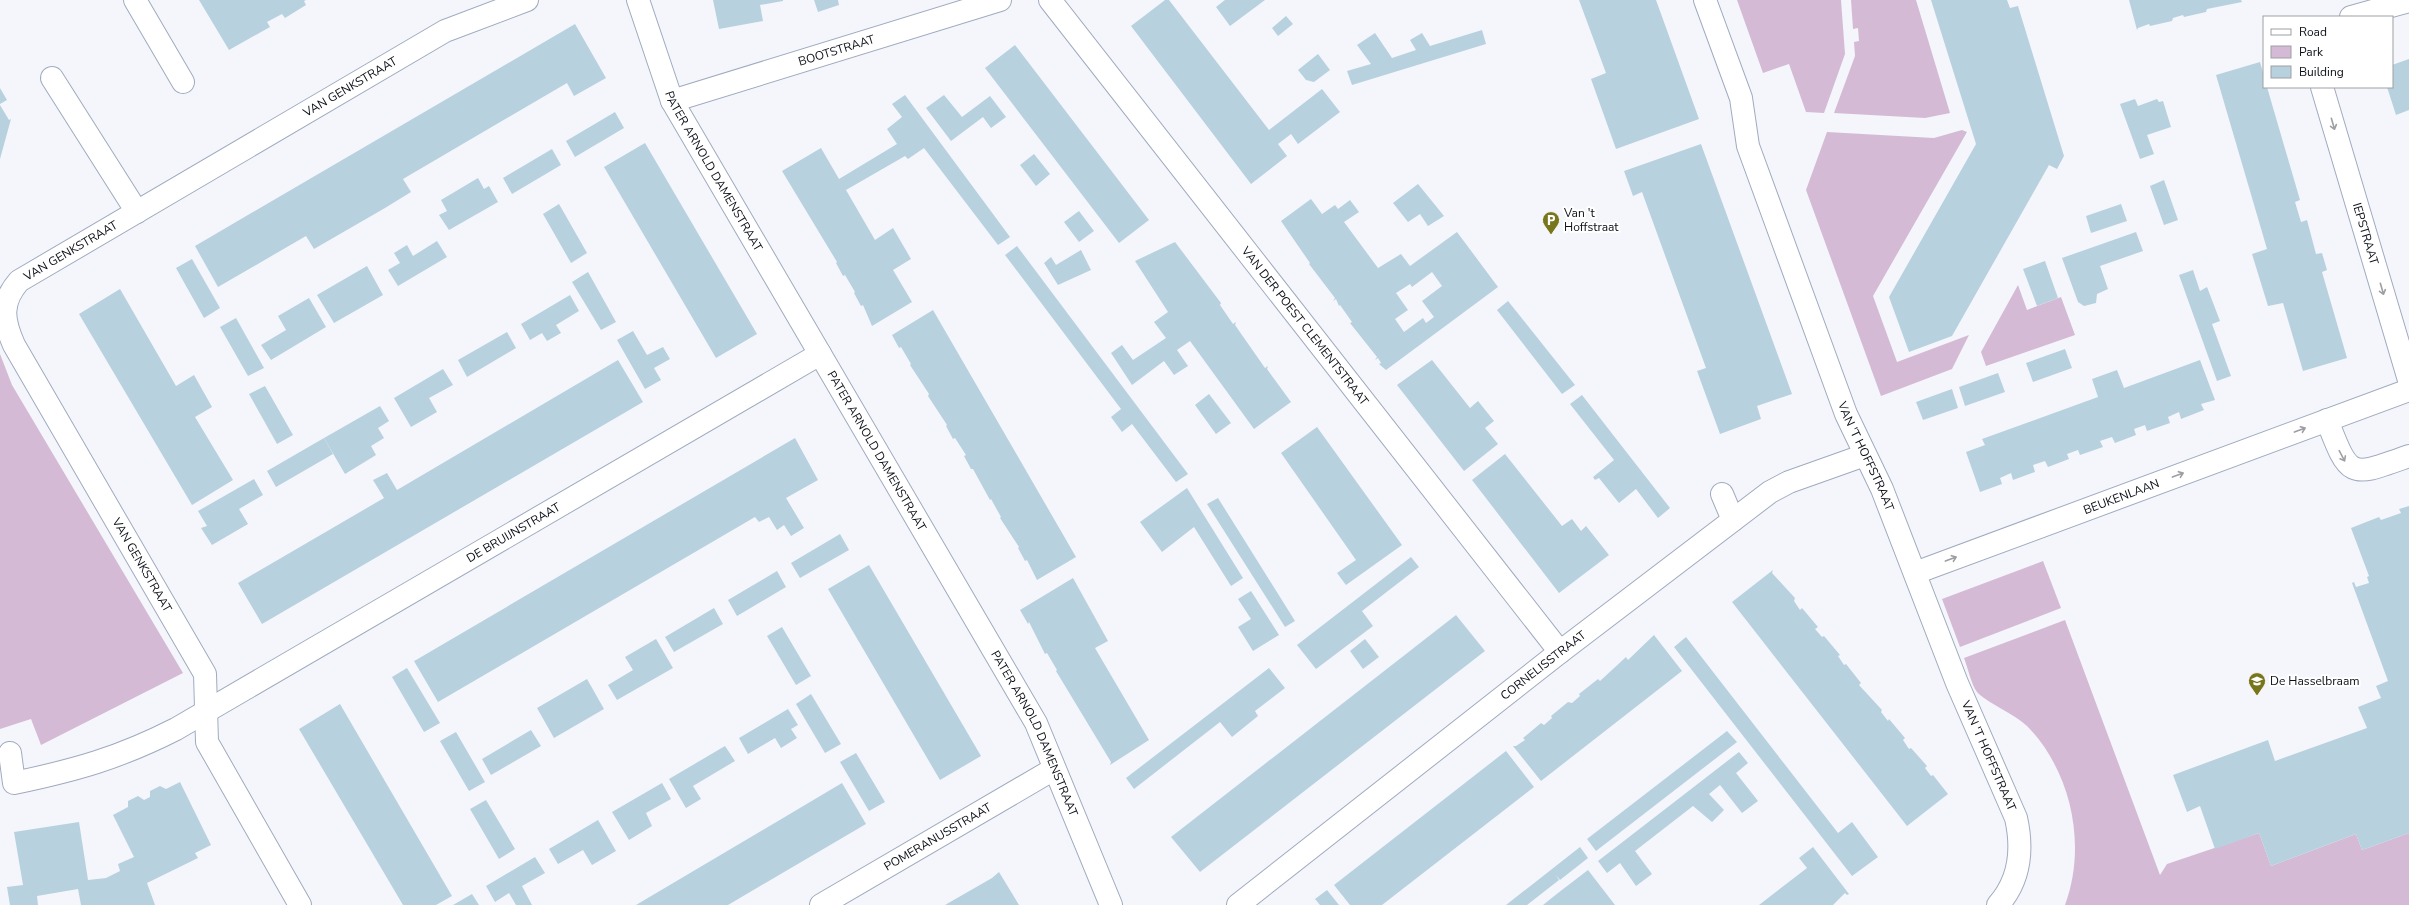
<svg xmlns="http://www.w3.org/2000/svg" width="2409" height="905" viewBox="0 0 2409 905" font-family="'Nunito Sans',sans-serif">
<rect width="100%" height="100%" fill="#f4f6fb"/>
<!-- green -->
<g fill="#d5bad5">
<polygon points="1737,0 1841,0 1845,54 1824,113 1806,112 1789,64 1763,73"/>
<polygon points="1851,0 1916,0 1950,113 1925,118 1834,113 1855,56 1854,42 1859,41 1858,28 1853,29"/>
<polygon points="1962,130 1967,132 1873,296 1897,362 1969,335 1952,369 1881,396 1806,190 1827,132 1934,138"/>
<polygon points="2018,285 2027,310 2061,297 2075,335 1986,366 1981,352"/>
<polygon points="0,354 12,385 183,673 41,745 31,719 0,729"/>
<polygon points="2043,561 2061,608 1960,647 1942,599"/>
<path d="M 2065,620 L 2160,875 L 2167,864 L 2259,833 L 2271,866 L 2356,834 L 2362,850 L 2409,833 L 2409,905 L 2065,905 C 2087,846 2072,772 2027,726 C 2016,715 1984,701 1977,692 C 1971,684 1968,668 1964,658 Z"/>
</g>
<!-- building -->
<g fill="#b8d1df" fill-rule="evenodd">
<polygon points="199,0 306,0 304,1 306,5 285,18 282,14 267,22 270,27 229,50"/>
<polygon points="713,0 783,0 783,1 760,5 763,21 719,29"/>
<polygon points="814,0 838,0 839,5 818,12"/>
<polygon points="1165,0 1169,0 1269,130 1322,89 1340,112 1298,144 1291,134 1278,144 1287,156 1251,184 1131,26"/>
<polygon points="1225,0 1265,0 1230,26 1216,7"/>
<polygon points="1579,0 1656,0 1699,119 1616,149 1591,79 1606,73"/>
<polygon points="1931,0 2007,0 2010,8 2018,6 2064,156 2057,169 2049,165 1952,336 1909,352 1889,297 1976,144"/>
<polygon points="2129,0 2241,0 2242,2 2207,9 2206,12 2184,17 2183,15 2173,18 2172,21 2150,26 2149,24 2138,28 2137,30"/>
<polygon points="1286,16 1293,24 1278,36 1272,28"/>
<polygon points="575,24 606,78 574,96 567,83 403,179 411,192 385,208 314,249 306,236 218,287 195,246"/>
<polygon points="1482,30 1486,44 1352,85 1347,71 1371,64 1357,45 1375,33 1392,58 1416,50 1410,40 1422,33 1430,46"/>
<polygon points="1015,45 1149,220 1119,243 985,68"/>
<polygon points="1318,54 1330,70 1314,82 1306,80 1298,70"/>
<polygon points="2409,59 2409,110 2396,115 2387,87 2392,87 2392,65"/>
<polygon points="2260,62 2264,76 2264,87 2267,87 2300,200 2295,202 2301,222 2307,220 2316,254 2322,253 2327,270 2322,272 2347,358 2303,371 2283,303 2268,306 2252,254 2267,249 2216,75"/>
<polygon points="0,88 7,100 0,104"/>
<polygon points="905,95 1010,237 998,245 924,148 908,159 905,156 846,190 875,240 893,228 911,259 893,270 912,302 872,326 863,305 861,306 854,293 855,292 845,275 843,276 836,263 837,262 782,171 821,148 839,179 897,144 887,129 902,117 892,104"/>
<polygon points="944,95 962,117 990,96 1006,117 991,128 983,117 951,141 926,108"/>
<polygon points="2135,99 2138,106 2157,99 2159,102 2163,101 2171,127 2147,135 2154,154 2140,159 2120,104"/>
<polygon points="0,105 9,120 11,119 0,159"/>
<polygon points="615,112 624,128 575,157 566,141"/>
<polygon points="645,143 757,334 716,358 604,167"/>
<polygon points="1701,144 1792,394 1757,406 1761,419 1720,434 1697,371 1706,368 1642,192 1633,196 1624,171"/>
<polygon points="552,149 561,165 512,194 503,178"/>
<polygon points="1034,154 1050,174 1036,186 1020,165"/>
<polygon points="478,178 484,189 489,186 498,202 449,230 439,215 447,211 441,200"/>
<polygon points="2164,180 2178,220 2164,225 2150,186"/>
<polygon points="1418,184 1444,216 1428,226 1420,214 1408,222 1393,203"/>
<path d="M 1311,199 L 1322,214 L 1335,205 L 1338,209 L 1350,200 L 1359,212 L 1344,222 L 1378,268 L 1401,254 L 1410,266 L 1457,232 L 1498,287 L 1386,370 L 1379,364 L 1381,363 L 1378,358 L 1375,360 L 1377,357 L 1350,323 L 1352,322 L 1340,305 L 1339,306 L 1336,299 L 1333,301 L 1335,298 L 1309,264 L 1310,263 L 1281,221 ZM 1432,272 L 1442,286 L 1422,301 L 1434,317 L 1426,323 L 1423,318 L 1404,332 L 1395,319 L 1408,310 L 1396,293 L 1410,284 L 1412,287 Z"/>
<polygon points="559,204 587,253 571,263 543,214"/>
<polygon points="2121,204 2127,221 2091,233 2086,216"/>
<polygon points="1079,211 1094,231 1079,242 1064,222"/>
<polygon points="2136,232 2143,251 2100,266 2108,289 2097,294 2096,303 2084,306 2078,302 2062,258"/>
<polygon points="437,241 447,257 398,286 388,270 400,263 394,253 407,245 413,256"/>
<polygon points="1175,242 1221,303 1220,305 1233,324 1236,322 1235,325 1265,368 1268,366 1267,369 1291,402 1254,429 1190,341 1177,350 1188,366 1174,375 1164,361 1132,385 1111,353 1122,345 1133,360 1166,338 1154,322 1168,312 1135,261"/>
<polygon points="1017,246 1188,474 1176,482 1132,424 1122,432 1111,417 1121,409 1005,255"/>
<polygon points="1081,250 1091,270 1058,285 1044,263 1051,257 1056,265"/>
<polygon points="192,259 220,308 204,318 176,268"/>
<polygon points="2045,261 2058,298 2037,306 2023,269"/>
<polygon points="367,266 383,295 334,323 317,295"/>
<polygon points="2193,270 2200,291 2207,287 2220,321 2212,324 2231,376 2217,381 2179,275"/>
<polygon points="588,272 616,322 601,330 572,282"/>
<polygon points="120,289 176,386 194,375 212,407 195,417 233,480 192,505 79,314"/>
<polygon points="570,295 579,311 556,325 561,333 547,341 542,333 530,340 521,324"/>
<polygon points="309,298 326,327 271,360 261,345 286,330 278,316"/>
<polygon points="1508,301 1575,385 1562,394 1497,310"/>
<polygon points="933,310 1076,557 1037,580 1027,560 1025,561 1018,548 1019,547 1000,518 1001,517 991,499 990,500 973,469 971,469 964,456 966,455 955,438 953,439 946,426 947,425 928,396 929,394 910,365 911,364 901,347 899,348 892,335"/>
<polygon points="236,318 264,368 248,376 220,327"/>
<polygon points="633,331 647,355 663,347 670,359 654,368 661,380 645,389 617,340"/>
<polygon points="507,332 516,348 467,377 458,360"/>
<polygon points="2065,349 2072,368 2033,382 2026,363"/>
<polygon points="618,360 643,402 262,624 238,583 384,498 373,480 387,473 397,490"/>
<polygon points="1432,360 1470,408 1478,401 1494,421 1485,428 1498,444 1464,471 1397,385"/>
<polygon points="2200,360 2215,400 2201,404 2204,410 2181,419 2179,412 2168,417 2170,423 2147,431 2145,425 2134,429 2136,435 2115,443 2112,437 2100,441 2103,447 2080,455 2078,450 2067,454 2069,459 2048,467 2045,461 2033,465 2035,472 2013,480 2011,473 2000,478 2002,484 1980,492 1966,452 1985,445 1982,439 2098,397 2092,379 2117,370 2124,388"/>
<polygon points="443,369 453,385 429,398 437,412 411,427 394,398"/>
<polygon points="1998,373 2005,392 1965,406 1959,387"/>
<polygon points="265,386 293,435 277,444 249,394"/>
<polygon points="1952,389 1958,408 1923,420 1916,402"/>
<polygon points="1209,394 1231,423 1216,434 1195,405"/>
<polygon points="1582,395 1670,508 1658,518 1636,489 1619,503 1599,478 1595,480 1593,477 1614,460 1570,404"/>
<polygon points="380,406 389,421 378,428 384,438 371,446 376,455 345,474 324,438"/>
<polygon points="1317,427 1402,545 1346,585 1337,573 1356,560 1281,453"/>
<polygon points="324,438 333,454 276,487 267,471"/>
<polygon points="795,438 818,480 786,498 804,528 791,536 784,525 777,530 769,517 759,522 755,517 438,702 414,661 416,660"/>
<polygon points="1505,454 1562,526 1572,519 1581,531 1586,526 1609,555 1559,593 1472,480"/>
<polygon points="254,479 263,495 239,509 248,524 212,545 201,528 207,526 198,511"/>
<polygon points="1187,488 1243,578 1231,586 1194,527 1162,552 1140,522"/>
<polygon points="1218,498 1295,621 1285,627 1207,504"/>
<polygon points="2409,506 2409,833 2362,850 2356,834 2271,866 2259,833 2215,849 2200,806 2187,812 2173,775 2268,740 2275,761 2367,728 2358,707 2381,698 2376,686 2388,681 2352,583 2354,582 2356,587 2369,583 2367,577 2369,576 2351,528 2379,517 2381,520 2401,513 2399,509"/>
<polygon points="840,534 849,550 800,578 791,563"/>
<polygon points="1411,557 1419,567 1362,611 1373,626 1316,669 1297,645"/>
<polygon points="869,565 981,756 940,780 828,589"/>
<polygon points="1773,570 1772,573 1795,598 1794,601 1800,610 1802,608 1818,627 1815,629 1822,637 1824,636 1840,655 1838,656 1844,665 1846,664 1861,683 1859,685 1882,710 1881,712 1888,721 1889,719 1905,738 1903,740 1909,749 1911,748 1927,766 1925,768 1931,776 1933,775 1948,794 1907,826 1732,602"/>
<polygon points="777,571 786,587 737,616 728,600"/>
<polygon points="1073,578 1108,641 1095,648 1149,740 1110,765 1111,762 1056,671 1057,670 1047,653 1045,654 1029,622 1028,624 1020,610"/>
<polygon points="1251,591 1279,635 1253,651 1238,627 1251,619 1238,599"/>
<polygon points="714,608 723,624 674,652 665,637"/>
<polygon points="1456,615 1485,651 1200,872 1171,837"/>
<polygon points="782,627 811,676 796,685 767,636"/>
<polygon points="1654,635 1682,671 1541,781 1513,746 1516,746 1525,740 1523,738 1541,723 1544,725 1552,718 1551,716 1568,702 1572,703 1580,696 1579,694 1598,679 1600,681 1626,657 1628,660"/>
<polygon points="1686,637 1838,833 1852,822 1878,857 1852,876 1674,647"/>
<polygon points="656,639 673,668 617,700 608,685 633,670 625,657"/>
<polygon points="1365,639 1379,657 1363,669 1350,651"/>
<polygon points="407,668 440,723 424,732 392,677"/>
<polygon points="1269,668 1285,688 1255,711 1258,716 1232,737 1220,722 1134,789 1126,778"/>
<polygon points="587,679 604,709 554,738 537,708"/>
<polygon points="811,694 841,744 825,753 796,704"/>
<polygon points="340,704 452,896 436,905 403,905 299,729"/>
<polygon points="788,709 798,725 791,729 797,738 781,748 775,738 748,754 739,738"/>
<polygon points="531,730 541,746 491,775 482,759"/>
<polygon points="1727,731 1737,742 1596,851 1587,839"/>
<polygon points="456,732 485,782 469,791 440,741"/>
<polygon points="725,746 735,761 693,786 701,799 686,808 669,779"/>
<polygon points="1506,751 1534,787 1382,905 1350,905 1334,885"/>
<polygon points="1739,752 1748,763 1736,773 1758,801 1742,813 1720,785 1709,794 1724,810 1712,822 1693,806 1635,851 1652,874 1636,886 1620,863 1607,873 1598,861"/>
<polygon points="856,753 885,802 869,811 840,762"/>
<polygon points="180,782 211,845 195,853 198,858 147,883 155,905 81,905 78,889 37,896 38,905 10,905 7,887 23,885 14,832 79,822 88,880 106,878 120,871 118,864 134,857 113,815 128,807 128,801 138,796 144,800 150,797 150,791 160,786 166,789"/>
<polygon points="662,783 671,799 646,813 652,826 629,840 612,812"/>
<polygon points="842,783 866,824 728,905 636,905"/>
<polygon points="486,800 515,849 499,859 470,809"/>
<polygon points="598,820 616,851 592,865 583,850 558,864 549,849"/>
<polygon points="1580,847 1588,858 1560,880 1556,875 1559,880 1527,905 1506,905"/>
<polygon points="1813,847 1849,894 1847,895 1845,893 1833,905 1759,905 1807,868 1799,858"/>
<polygon points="535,857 545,873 522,886 532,905 516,905 509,893 495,902 486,886"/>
<polygon points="1588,870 1615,905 1543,905 1558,893"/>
<polygon points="999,872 1019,905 945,905 992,878"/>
<polygon points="1327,890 1339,905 1320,905 1315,899"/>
<polygon points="472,894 479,905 453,905"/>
</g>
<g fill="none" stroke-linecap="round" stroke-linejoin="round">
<!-- minor casing -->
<g stroke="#a0abc0" stroke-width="24">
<g id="minor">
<polyline points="135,0 183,82"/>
<path id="s1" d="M 638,0 L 672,101 L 1036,723 L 1111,905"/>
<path id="s2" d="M 1050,0 L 1560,652"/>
<path id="s3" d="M 1705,0 L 1741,98 L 1748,146 L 1846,414 L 1882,489 L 1957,683 L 2016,818 C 2023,849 2020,880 1998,905"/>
<polyline points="2351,17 2409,1"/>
<polyline points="52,78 137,212"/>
<path id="s4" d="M 2322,87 L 2409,380"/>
<path id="s5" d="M 672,101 L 1000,0"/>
<path d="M 2327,420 C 2350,480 2350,477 2409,456"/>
<polyline points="1722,494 1733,520"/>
<path id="s6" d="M 1915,573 L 2409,390"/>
<path id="s7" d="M 10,753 L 14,783 C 76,770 119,758 176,729 L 820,354"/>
<path id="s8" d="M 300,905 L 207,742 L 205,674 L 14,345 C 3,320 0,303 19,281 L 445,31 L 527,0"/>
<path id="s9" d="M 821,905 L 1054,769"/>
<path id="s10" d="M 1238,905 L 1560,652 L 1770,492 L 1789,482 L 1865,455"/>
</g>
</g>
<!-- minor -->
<use href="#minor" stroke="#fff" stroke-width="22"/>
</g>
<!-- one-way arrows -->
<defs><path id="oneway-shaft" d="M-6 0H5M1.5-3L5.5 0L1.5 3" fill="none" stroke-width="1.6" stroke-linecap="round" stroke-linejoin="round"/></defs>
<g stroke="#9d9fa2">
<use href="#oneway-shaft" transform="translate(2333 124) rotate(74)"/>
<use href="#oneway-shaft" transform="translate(2382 289) rotate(74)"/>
<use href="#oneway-shaft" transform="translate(2300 430) rotate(-20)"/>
<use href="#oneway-shaft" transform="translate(2342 456) rotate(62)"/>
<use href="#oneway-shaft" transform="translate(2178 475) rotate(-20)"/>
<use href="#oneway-shaft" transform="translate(1951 559) rotate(-20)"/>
</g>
<!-- icons -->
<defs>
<g id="parking-pin" transform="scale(0.9)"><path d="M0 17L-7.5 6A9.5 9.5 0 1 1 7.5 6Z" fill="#77761c" stroke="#fff"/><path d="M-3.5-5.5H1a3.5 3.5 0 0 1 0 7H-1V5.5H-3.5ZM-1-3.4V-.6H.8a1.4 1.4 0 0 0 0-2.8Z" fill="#fff"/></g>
<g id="school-pin" transform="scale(0.9)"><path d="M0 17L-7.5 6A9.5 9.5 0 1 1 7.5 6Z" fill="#77761c" stroke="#fff"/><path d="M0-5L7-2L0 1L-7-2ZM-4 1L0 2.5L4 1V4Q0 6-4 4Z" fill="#fff"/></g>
</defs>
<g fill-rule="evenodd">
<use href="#parking-pin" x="1551" y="220"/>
<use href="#school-pin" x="2257" y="681"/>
</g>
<g text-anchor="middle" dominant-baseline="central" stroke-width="4" stroke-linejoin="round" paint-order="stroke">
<!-- street labels -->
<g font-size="12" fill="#0b0f16" stroke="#fff">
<text stroke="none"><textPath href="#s5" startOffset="172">BOOTSTRAAT</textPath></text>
<text stroke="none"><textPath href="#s8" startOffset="1089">VAN GENKSTRAAT</textPath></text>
<text stroke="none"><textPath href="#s1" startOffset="188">PATER ARNOLD DAMENSTRAAT</textPath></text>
<text stroke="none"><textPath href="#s4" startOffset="153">IEPSTRAAT</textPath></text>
<text stroke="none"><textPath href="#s8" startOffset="765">VAN GENKSTRAAT</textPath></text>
<text stroke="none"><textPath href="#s2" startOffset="414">VAN DER POEST CLEMENTSTRAAT</textPath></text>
<text stroke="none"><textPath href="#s1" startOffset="512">PATER ARNOLD DAMENSTRAAT</textPath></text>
<text stroke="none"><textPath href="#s3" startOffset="485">VAN 'T HOFFSTRAAT</textPath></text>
<text stroke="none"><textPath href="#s6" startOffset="220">BEUKENLAAN</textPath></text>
<text stroke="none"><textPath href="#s7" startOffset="592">DE BRUIJNSTRAAT</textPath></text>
<text transform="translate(142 565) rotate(60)">VAN GENKSTRAAT</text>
<text stroke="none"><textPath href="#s10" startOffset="388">CORNELISSTRAAT</textPath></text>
<text stroke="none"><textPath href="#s1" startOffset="836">PATER ARNOLD DAMENSTRAAT</textPath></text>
<text stroke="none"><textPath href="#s3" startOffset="809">VAN 'T HOFFSTRAAT</textPath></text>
<text stroke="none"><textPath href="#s9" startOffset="135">POMERANUSSTRAAT</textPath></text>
</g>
<!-- poi labels -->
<g font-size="12" fill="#0b0f16" stroke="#fff" text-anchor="start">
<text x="1564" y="213">Van 't<tspan x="1564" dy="14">Hoffstraat</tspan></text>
<text x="2270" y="681">De Hasselbraam</text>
</g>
</g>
<!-- legend -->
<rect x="2263" y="16" width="130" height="72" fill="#ffffff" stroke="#9d9fa2"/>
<rect x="2271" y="29" width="20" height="6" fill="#ffffff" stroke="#9d9fa2"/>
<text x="2299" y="36" font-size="12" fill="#0b0f16">Road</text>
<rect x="2271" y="46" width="20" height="12" fill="#d5bad5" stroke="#9d9fa2"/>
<text x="2299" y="56" font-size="12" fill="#0b0f16">Park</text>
<rect x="2271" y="66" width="20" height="12" fill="#b8d1df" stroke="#9d9fa2"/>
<text x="2299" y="76" font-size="12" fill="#0b0f16">Building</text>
</svg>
